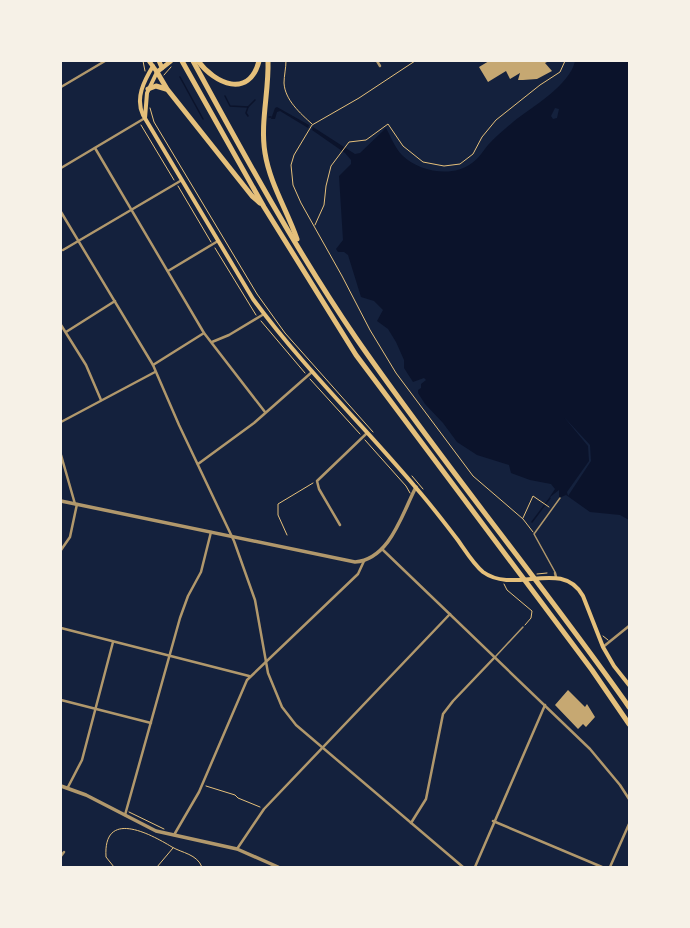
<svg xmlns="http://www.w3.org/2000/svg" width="690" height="928" viewBox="0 0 690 928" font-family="Signika,sans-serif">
<rect width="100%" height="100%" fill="#14213d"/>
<!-- water -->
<g fill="#0b132b" fill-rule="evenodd">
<path d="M 575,61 L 629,61 L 629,520 L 620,515 L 590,512 L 566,495 L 559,498 L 559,490 L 549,498 L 555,489 L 551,484 L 530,480 L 511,473 L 509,465 L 477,455 L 457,442 L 443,423 L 425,404 L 418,393 L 418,390 L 421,388 L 421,384 L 426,380 L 424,378 L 413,382 L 404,368 L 404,360 L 396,342 L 388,329 L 377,321 L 383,310 L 374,301 L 361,297 L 348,255 L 344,252 L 338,252 L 336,249 L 343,240 L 339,176 L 351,164 L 351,160 L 345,153 L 312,130 L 313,127 L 355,154 L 360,153 L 386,128 C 391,137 395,148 402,155 C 419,172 453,178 472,163 C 479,158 483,151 488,145 C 495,137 505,129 513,122 C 532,107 570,85 575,61 ZM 555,108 L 559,109 L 557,118 L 553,119 L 551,116 Z"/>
<polygon points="277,107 309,125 308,128 280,111 277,112 275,119 271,119 275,108"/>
</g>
<!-- pier -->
<polygon fill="#14213d" points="564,417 590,445 591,461 568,496 567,492 589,461 588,446"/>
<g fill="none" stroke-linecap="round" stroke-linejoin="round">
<!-- stream -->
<g stroke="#0b132b" stroke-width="1.5">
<polyline points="180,77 203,119"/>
<polyline points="225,96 230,106 248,107 246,113 248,116"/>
<polyline points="248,107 255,100"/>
<polyline points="269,117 271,117"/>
<polyline points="532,522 550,498"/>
</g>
</g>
<!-- building -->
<g fill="#c6a872">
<polygon points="489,61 549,61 545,63 552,71 537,79 523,80 518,80 520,73 510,79 506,71 488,82 479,67"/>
<polygon points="568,690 585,707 587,704 595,717 586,727 583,724 578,729 555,705"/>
</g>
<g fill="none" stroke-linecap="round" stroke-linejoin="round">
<!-- path -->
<g stroke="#e5c07b" stroke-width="1">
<polyline points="143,61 145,71"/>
<path d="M 286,61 C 286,68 284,76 284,83 C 285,100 300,113 312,124"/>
<polyline points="415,61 359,98 312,125 294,155 291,165 293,185 301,203 342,276 370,330 396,373 473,476 523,519 533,532"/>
<polyline points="164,75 171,67"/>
<polyline points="150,108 154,122 257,294 285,333 373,432"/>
<polyline points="141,125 174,180"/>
<polyline points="178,186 211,242"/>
<polyline points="315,225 324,205 326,186 331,166 349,142 366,140 388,124 403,146 423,162 444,166 460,164 473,154 482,137 496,120 540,85 560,72 565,61"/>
<polyline points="215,248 256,315"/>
<polyline points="261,321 305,373"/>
<polyline points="310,379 360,434"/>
<polyline points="365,440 406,486 410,493"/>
<polyline points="412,476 423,489"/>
<polyline points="523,518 533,496 549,507"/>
<polyline points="287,535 278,515 278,504 313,483"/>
<polyline points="537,574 547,573"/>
<polyline points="504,584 507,590 532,611 531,618 525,625"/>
<polyline points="603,636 608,640"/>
<polyline points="206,786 235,795 238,798 260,807"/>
<polyline points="129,812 164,829"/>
<path d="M 114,867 L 106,857 C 103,809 149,833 172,847 C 182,853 197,854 202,867"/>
<polyline points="157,867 173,848"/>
</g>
<!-- service -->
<g stroke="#b1986c" stroke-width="1.5">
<polyline points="555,572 534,534 560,498"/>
<polyline points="496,656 523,627"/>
</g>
<!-- minor -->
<g stroke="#b1986c" stroke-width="2.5">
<polyline points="377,61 380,66"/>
<polyline points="61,87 105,61"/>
<polyline points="95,148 204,333 265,412"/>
<polyline points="61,168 145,118"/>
<polyline points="61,212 153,365 179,425 234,541 255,600 268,673 282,707 296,725 463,867"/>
<polyline points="63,250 182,180"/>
<polyline points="168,271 218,241"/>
<polyline points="61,325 86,365 101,400"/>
<polyline points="66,332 115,301"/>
<polyline points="212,342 229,335 264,314"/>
<polyline points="153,365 204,333"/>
<polyline points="61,422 155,372"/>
<polyline points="61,455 75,504"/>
<polyline points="198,464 254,423 312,372"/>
<polyline points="340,525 319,489 317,481 366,434"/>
<polyline points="61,550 70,537 77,504"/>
<polyline points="383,550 590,749 620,785 629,799"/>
<polyline points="555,573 556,577"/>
<polyline points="61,628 249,676"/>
<polyline points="603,647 629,626"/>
<polyline points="61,700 151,723"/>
<polyline points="68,787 82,760 113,642"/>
<polyline points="125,815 180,618 188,596 201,572 211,532"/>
<polyline points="493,821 602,867"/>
<polyline points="411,823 426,799 443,714 453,701 495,657"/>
<polyline points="174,835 199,792 247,680 358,574 364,561"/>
<polyline points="237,849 264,809 450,614"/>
<polyline points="61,856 64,852"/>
<polyline points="475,867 545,705"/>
<polyline points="610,867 629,824"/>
</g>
<!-- tertiary -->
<g stroke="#b1986c" stroke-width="3.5">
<path d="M 61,501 L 355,562 C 390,559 402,514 416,487"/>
<polyline points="61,786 86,795 156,831 237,849 278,867"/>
</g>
<!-- secondary -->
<g stroke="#e5c07b" stroke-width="4">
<path d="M 153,66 C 144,81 135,98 143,115 L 253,299 C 303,367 363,425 417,489 C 431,505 444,522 457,539 C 465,550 473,564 483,572 C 515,595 562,558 583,596 L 603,647 L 614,666 L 629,685"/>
<polyline points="145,118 147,93 157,72"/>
</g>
<!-- primary -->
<g stroke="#e5c07b" stroke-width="4.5">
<polyline points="149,61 157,72 171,61"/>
<polyline points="159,61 162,68"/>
</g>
<!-- motorway -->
<g stroke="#e5c07b" stroke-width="5">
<polyline points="182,61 264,207 356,355 592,670 629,724"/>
<path d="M 193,61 C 244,155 296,250 356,338 C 443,464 541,582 629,707"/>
<path d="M 198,61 C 215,84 249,99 259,61"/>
<path d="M 268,61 C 269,92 260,123 265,153 C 270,184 287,210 297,239"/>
<polyline points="157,72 167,89 252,196 260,203"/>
<polyline points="148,89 156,86 166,89"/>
</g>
</g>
<!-- border -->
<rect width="690" height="928" fill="none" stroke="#f6f1e7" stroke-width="124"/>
</svg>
